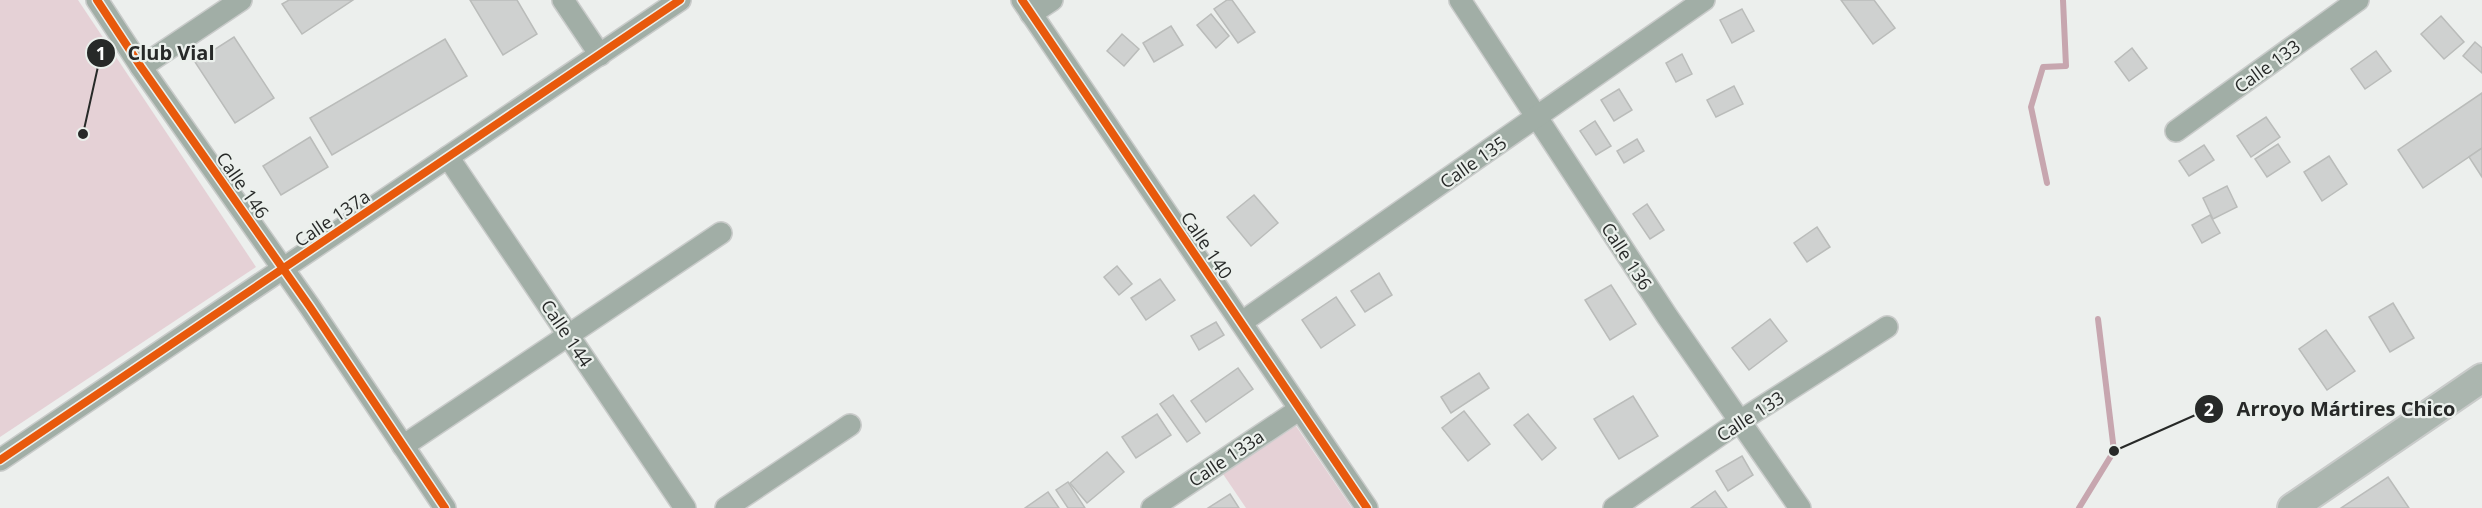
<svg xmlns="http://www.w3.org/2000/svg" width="2482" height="508" viewBox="0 0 2482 508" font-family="'Open Sans',sans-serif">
<rect width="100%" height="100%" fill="#ecefed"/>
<!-- green -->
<g fill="#e5d1d6">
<polygon points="0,0 78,0 256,267 0,437"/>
<polygon points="1296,426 1352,508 1246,508 1223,474"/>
</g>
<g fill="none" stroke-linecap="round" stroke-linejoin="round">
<!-- stream -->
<g stroke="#c7a6af" stroke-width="6">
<polyline points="2047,183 2031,107 2043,67 2066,66 2063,0"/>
<polyline points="2079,508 2114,451 2098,319"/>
</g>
</g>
<!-- building -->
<g fill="#cfd1d0" stroke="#babcba" stroke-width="1.5">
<polygon points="289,0 353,0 302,34 282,4"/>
<polygon points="470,0 517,0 537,34 503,55"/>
<polygon points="1227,0 1232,0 1255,32 1238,43 1214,9"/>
<polygon points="1841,0 1874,0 1895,28 1873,44"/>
<polygon points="1742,9 1754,31 1732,43 1720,20"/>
<polygon points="1211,14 1229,36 1216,48 1197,25"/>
<polygon points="2441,16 2464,42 2444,59 2421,34"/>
<polygon points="1171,26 1183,45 1154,62 1143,43"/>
<polygon points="1122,34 1139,49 1124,66 1107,51"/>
<polygon points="234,37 274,98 235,123 195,62"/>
<polygon points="445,39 467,76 332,155 310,118"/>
<polygon points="2475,42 2482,48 2482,73 2463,56"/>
<polygon points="2132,48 2147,68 2129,81 2115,62"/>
<polygon points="2376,51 2391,71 2365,89 2351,69"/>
<polygon points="1682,54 1692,74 1676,82 1666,63"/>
<polygon points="1734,86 1743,104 1716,117 1707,100"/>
<polygon points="1619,89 1632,110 1614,121 1601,100"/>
<polygon points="2482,93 2482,148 2423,188 2398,150"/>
<polygon points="2266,117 2280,137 2251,157 2237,136"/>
<polygon points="1595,121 1611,146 1596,155 1580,131"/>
<polygon points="310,137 328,167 281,195 263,166"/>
<polygon points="1637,139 1644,151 1624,163 1617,151"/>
<polygon points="2278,144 2290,162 2267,177 2255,159"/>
<polygon points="2204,145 2214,160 2189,176 2179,161"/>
<polygon points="2482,148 2482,177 2469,157"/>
<polygon points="2329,156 2347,184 2322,201 2304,172"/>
<polygon points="2227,186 2237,207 2213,219 2203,198"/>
<polygon points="1254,195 1278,223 1251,246 1227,217"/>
<polygon points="1647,204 1664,230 1650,239 1633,214"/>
<polygon points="2210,215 2220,233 2202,243 2192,225"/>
<polygon points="1817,227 1830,247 1807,262 1794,243"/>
<polygon points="1117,266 1132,284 1119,295 1104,277"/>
<polygon points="1379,273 1392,295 1365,312 1351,291"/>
<polygon points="1160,279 1175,300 1146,320 1131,298"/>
<polygon points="1611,285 1636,324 1610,340 1585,300"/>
<polygon points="1336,297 1355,325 1321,348 1302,320"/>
<polygon points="2393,303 2414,338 2390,352 2369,317"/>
<polygon points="1770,319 1787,341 1749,370 1732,348"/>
<polygon points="1216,322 1224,335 1199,350 1191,336"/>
<polygon points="2326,330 2355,371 2327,390 2299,349"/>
<polygon points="1238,368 1253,389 1206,422 1191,401"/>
<polygon points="1479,373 1489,388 1451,413 1441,397"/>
<polygon points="1173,395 1200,433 1187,442 1160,404"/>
<polygon points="1633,396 1658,436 1619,459 1594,419"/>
<polygon points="1464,411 1490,444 1468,461 1442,428"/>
<polygon points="1157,414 1171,435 1136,458 1122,437"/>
<polygon points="1528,414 1556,448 1542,460 1514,425"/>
<polygon points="1107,452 1124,472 1087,503 1070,483"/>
<polygon points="1742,456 1753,475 1728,491 1716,471"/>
<polygon points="2388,477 2409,508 2341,508"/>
<polygon points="1068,482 1085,508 1068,508 1056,490"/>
<polygon points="1715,491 1727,508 1691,508"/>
<polygon points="1048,492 1059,508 1025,508"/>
<polygon points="1230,494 1239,508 1208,508"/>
</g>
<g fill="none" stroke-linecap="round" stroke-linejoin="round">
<!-- street casing -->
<g stroke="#c9cbca" stroke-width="24">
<g id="street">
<polyline points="97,0 141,67 310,307 445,508"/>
<polyline points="563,0 600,55"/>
<polyline points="1022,0 1367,508"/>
<polyline points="1460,0 1667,316 1800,508"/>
<polyline points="1031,14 1052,0"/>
<polyline points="141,67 241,0"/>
<polyline points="2176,131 2358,0"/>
<polyline points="448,157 685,508"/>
<polyline points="1242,322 1704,0"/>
<polyline points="403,446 721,233"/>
<polyline points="0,460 680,0"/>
<polyline points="726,508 850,425"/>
<polyline points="1152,508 1300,409"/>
<polyline points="1614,508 1740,421 1887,327"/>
</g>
</g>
<!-- secondary casing -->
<g stroke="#c9cbca" stroke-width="32">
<polyline id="secondary" points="2292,508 2482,378"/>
</g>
<!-- street -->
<use href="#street" stroke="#a1aea6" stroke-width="21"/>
<!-- secondary -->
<use href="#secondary" stroke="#abb6af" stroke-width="28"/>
<!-- cycleway casing -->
<g stroke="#ebf0ec" stroke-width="11">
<g id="cycleway">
<polyline points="97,0 141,67 310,307 445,508"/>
<polyline points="1022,0 1367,508"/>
<polyline points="0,460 680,0"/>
</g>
</g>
<!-- cycleway -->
<use href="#cycleway" stroke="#e8590c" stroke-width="8"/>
</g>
<g text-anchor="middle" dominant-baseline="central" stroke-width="4.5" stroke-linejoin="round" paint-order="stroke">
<!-- street labels -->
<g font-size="18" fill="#272928" stroke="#ebf0ec">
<text transform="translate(2267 66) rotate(-36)">Calle 133</text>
<text transform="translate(1473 162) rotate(-35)">Calle 135</text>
<text transform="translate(243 185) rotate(55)">Calle 146</text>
<text transform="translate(332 218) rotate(-34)">Calle 137a</text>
<text transform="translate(1207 245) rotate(56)">Calle 140</text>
<text transform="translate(1627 256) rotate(57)">Calle 136</text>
<text transform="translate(567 333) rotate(56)">Calle 144</text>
<text transform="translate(1750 416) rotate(-33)">Calle 133</text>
<text transform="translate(1226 458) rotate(-34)">Calle 133a</text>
</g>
</g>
<!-- callouts -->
<path fill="none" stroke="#272928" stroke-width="2" d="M83 134L101 53M2114 451L2209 409"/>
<g fill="#272928" stroke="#ebf0ec" stroke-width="2">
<circle cx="83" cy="134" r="6"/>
<circle cx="2114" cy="451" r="6"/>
<circle cx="101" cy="53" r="15"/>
<circle cx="2209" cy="409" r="15"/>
</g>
<g font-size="18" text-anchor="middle" font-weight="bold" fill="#fff">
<text x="101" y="60">1</text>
<text x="2209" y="416">2</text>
</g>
<g font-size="20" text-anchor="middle" font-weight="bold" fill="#272928" stroke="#ebf0ec" stroke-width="4.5" stroke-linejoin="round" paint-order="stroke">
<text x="171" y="60">Club Vial</text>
<text x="2346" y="416">Arroyo Mártires Chico</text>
</g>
</svg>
